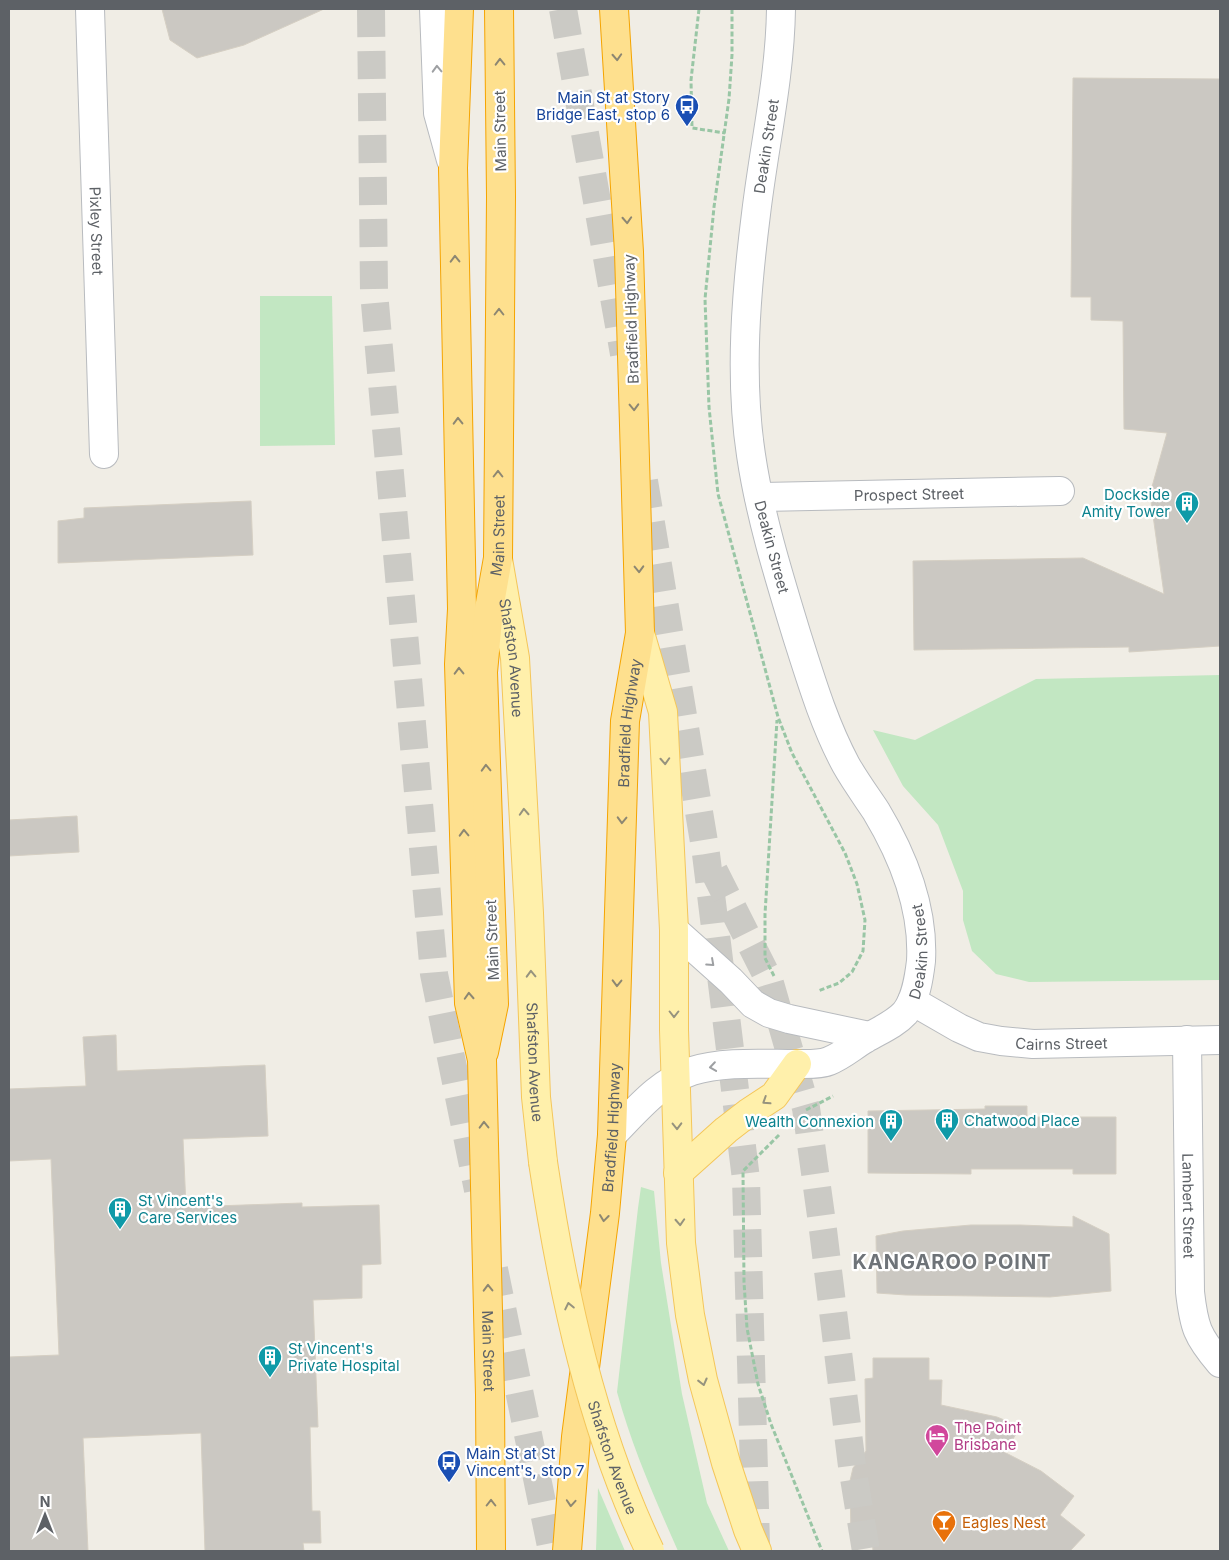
<svg xmlns="http://www.w3.org/2000/svg" width="1229" height="1560" viewBox="0 0 1229 1560" font-family="Inter,sans-serif">
<rect width="100%" height="100%" fill="#f0ede5"/>
<!-- green -->
<g fill="#c2e7c2">
<polygon points="260,296 332,296 335,445 260,446"/>
<polygon points="1220,675 1220,980 1029,982 996,974 972,951 963,920 963,891 938,825 903,786 873,730 915,740 1036,679"/>
<path d="M 641,1187 L 654,1191 L 661,1263 L 682,1394 L 707,1503 L 729,1551 L 678,1551 C 655,1499 632,1447 617,1392 L 638,1208 Z"/>
<polygon points="598,1488 625,1551 596,1551"/>
</g>
<!-- building -->
<g fill="#cbc8c2" stroke="#d5cfc3">
<polygon points="162,9 324,9 244,45 197,58 170,40"/>
<polygon points="1073,78 1220,79 1220,646 1129,652 1129,647 914,650 913,561 1083,558 1164,594 1150,494 1167,433 1124,429 1123,321 1091,320 1091,297 1071,297"/>
<polygon points="251,501 253,555 58,563 58,521 84,518 84,508"/>
<polygon points="77,816 79,852 9,856 9,820"/>
<polygon points="116,1035 117,1071 265,1065 268,1136 183,1139 186,1207 302,1203 302,1207 379,1205 381,1264 362,1265 362,1298 313,1300 318,1427 310,1427 312,1511 320,1511 321,1543 303,1543 304,1551 205,1551 201,1433 83,1438 88,1551 9,1551 9,1357 59,1355 51,1159 9,1161 9,1089 86,1086 83,1037"/>
<polygon points="985,1106 1027,1106 1027,1117 1116,1117 1116,1174 1073,1174 1073,1169 971,1169 971,1174 868,1173 868,1111 985,1109"/>
<polygon points="1073,1216 1109,1234 1111,1291 1050,1297 906,1295 877,1293 876,1236 903,1231 971,1225 1020,1225 1073,1227"/>
<polygon points="873,1358 929,1358 929,1380 942,1380 941,1405 997,1417 1021,1427 1004,1452 1041,1471 1074,1496 1060,1515 1085,1535 1070,1551 873,1551 872,1538 851,1538 850,1481 853,1468 866,1451 865,1379 873,1378"/>
</g>
<g fill="none" stroke-linecap="round" stroke-linejoin="round">
<!-- highway-tunnel -->
<g stroke="#cbcac5" stroke-width="28" stroke-dasharray="28 14" stroke-linecap="butt">
<polyline points="371,9 374,292 434,974 478,1190"/>
<polyline points="563,9 624,354"/>
<polyline points="644,481 706,854 746,1179 756,1545"/>
<polyline points="714,871 769,980 806,1108 823,1230 852,1466 866,1551"/>
<polyline points="494,1269 552,1551"/>
</g>
<!-- minor casing -->
<g stroke="#b8bbbf" stroke-width="30">
<g id="minor">
<path id="s1" d="M 90,9 L 104,454"/>
<polyline points="434,9 438,113 451,160"/>
<path id="s2" d="M 759,497 L 1060,491"/>
<polyline points="674,930 731,981 753,1004 769,1013 789,1019 869,1036"/>
<path id="s3" d="M 912,1001 L 959,1028 L 979,1037 L 1001,1041 L 1033,1044 L 1220,1040"/>
<path id="s4" d="M 1187,1040 L 1190,1292 C 1194,1327 1197,1336 1220,1363"/>
<path id="s5" d="M 612,1135 C 636,1111 659,1082 692,1071 C 722,1061 764,1064 795,1064 C 806,1064 819,1065 829,1061 C 842,1056 853,1046 865,1039 C 878,1031 894,1025 905,1013 C 916,999 919,978 921,961 C 924,907 903,856 876,811 C 866,796 855,781 846,765 C 824,724 811,680 797,636 C 779,577 760,516 751,455 C 739,376 746,293 756,214 C 764,146 780,78 781,9"/>
</g>
</g>
<!-- major casing -->
<g stroke="#f4c65a" stroke-width="30">
<g id="major">
<path id="s6" d="M 498,559 L 515,658 L 529,913 L 536,1097 L 543,1162"/>
<polyline points="640,633 663,712 674,930 674,1030 681,1243 690,1315 703,1380 726,1463 748,1530 757,1551"/>
<polyline points="678,1173 726,1130 748,1113 774,1096 797,1064"/>
</g>
</g>
<!-- highway casing -->
<g stroke="#f5a400" stroke-width="30">
<g id="highway">
<path id="s7" d="M 459,9 L 453,168 L 462,609 L 459,664 L 469,1003 L 482,1060 L 490,1395 L 491,1551"/>
<path id="s8" d="M 484,1052 L 494,1004 L 483,672 L 489,609 L 498,558 L 501,197 L 499,9"/>
<path id="s9" d="M 567,1551 L 576,1437 L 605,1213 L 612,1135 L 625,721 L 640,633 L 629,252 L 614,9"/>
</g>
</g>
<!-- path -->
<g stroke="#99c6a5" stroke-width="3" stroke-dasharray="5 2.5" stroke-linecap="butt">
<polyline points="699,9 691,80 692,128 725,133"/>
<polyline points="732,9 732,55 729,99 714,207 705,299 709,407 718,494 778,717 792,753 845,853 857,884 865,920 863,951 852,972 839,983 818,991"/>
<polyline points="774,976 765,958 765,914 777,720"/>
<polyline points="806,1110 833,1096"/>
<polyline points="779,1135 743,1171 744,1282 747,1328 758,1384 771,1424 822,1551"/>
</g>
<!-- minor -->
<use href="#minor" stroke="#fff" stroke-width="28"/>
<!-- major -->
<use href="#major" stroke="#fff0ab" stroke-width="28"/>
<!-- highway -->
<use href="#highway" stroke="#fee08e" stroke-width="28"/>
<!-- major-bridge casing -->
<g stroke="#f4c65a" stroke-width="30" stroke-linecap="butt">
<g id="major-bridge">
<path id="s10" d="M 543,1162 C 563,1296 592,1429 650,1551"/>
</g>
</g>
<!-- major-bridge -->
<use href="#major-bridge" stroke="#fff0ab" stroke-width="28"/>
</g>
<!-- one-way arrows -->
<defs><path id="oneway-chevron" d="M-2-3.5L2.5 0L-2 3.5" fill="none" stroke-width="1.6" stroke-linecap="round" stroke-linejoin="round" transform="scale(1.25)"/></defs>
<g stroke="#8d8772">
<use href="#oneway-chevron" transform="translate(617 57) rotate(87)"/>
<use href="#oneway-chevron" transform="translate(500 62) rotate(-91)"/>
<use href="#oneway-chevron" transform="translate(627 220) rotate(87)"/>
<use href="#oneway-chevron" transform="translate(455 259) rotate(-91)"/>
<use href="#oneway-chevron" transform="translate(499 312) rotate(-90)"/>
<use href="#oneway-chevron" transform="translate(634 407) rotate(88)"/>
<use href="#oneway-chevron" transform="translate(458 421) rotate(-91)"/>
<use href="#oneway-chevron" transform="translate(498 474) rotate(-90)"/>
<use href="#oneway-chevron" transform="translate(639 569) rotate(88)"/>
<use href="#oneway-chevron" transform="translate(459 671) rotate(-91)"/>
<use href="#oneway-chevron" transform="translate(486 768) rotate(-92)"/>
<use href="#oneway-chevron" transform="translate(622 820) rotate(92)"/>
<use href="#oneway-chevron" transform="translate(464 833) rotate(-92)"/>
<use href="#oneway-chevron" transform="translate(617 983) rotate(91)"/>
<use href="#oneway-chevron" transform="translate(469 996) rotate(-93)"/>
<use href="#oneway-chevron" transform="translate(484 1125) rotate(-91)"/>
<use href="#oneway-chevron" transform="translate(604 1218) rotate(97)"/>
<use href="#oneway-chevron" transform="translate(488 1288) rotate(-91)"/>
<use href="#oneway-chevron" transform="translate(491 1503) rotate(-90)"/>
<use href="#oneway-chevron" transform="translate(571 1503) rotate(94)"/>
</g>
<g stroke="#9ea0a3">
<use href="#oneway-chevron" transform="translate(437 69) rotate(-92)"/>
<use href="#oneway-chevron" transform="translate(711 963) rotate(42)"/>
<use href="#oneway-chevron" transform="translate(713 1067) rotate(172)"/>
</g>
<g stroke="#96937e">
<use href="#oneway-chevron" transform="translate(665 761) rotate(87)"/>
<use href="#oneway-chevron" transform="translate(524 812) rotate(-93)"/>
<use href="#oneway-chevron" transform="translate(531 974) rotate(-92)"/>
<use href="#oneway-chevron" transform="translate(674 1014) rotate(90)"/>
<use href="#oneway-chevron" transform="translate(766 1101) rotate(147)"/>
<use href="#oneway-chevron" transform="translate(677 1126) rotate(89)"/>
<use href="#oneway-chevron" transform="translate(680 1222) rotate(87)"/>
<use href="#oneway-chevron" transform="translate(569 1306) rotate(-102)"/>
<use href="#oneway-chevron" transform="translate(703 1382) rotate(76)"/>
</g>
<!-- icons -->
<defs>
<g id="bus-pin" transform="scale(1.25)"><path d="M0 17L-7.5 6A9.5 9.5 0 1 1 7.5 6Z" fill="#1a4fb4" stroke="#fff"/><path d="M-5-6H5V4H4V6H2V4H-2V6H-4V4H-5ZM-3.5-4V0h7V-4ZM-3.5 1.2v1.5H-2V1.2ZM2 1.2v1.5H3.5V1.2Z" fill="#fff"/></g>
<g id="building-pin" transform="scale(1.25)"><path d="M0 17L-7.5 6A9.5 9.5 0 1 1 7.5 6Z" fill="#0f9aa8" stroke="#fff"/><path d="M-4-6H4V6H1V3H-1V6H-4ZM-2.5-4.3h1.7v1.8h-1.7ZM.8-4.3h1.7v1.8H.8ZM-2.5-1h1.7V.8h-1.7ZM.8-1h1.7V.8H.8Z" fill="#fff"/></g>
<g id="hotel-pin" transform="scale(1.25)"><path d="M0 17L-7.5 6A9.5 9.5 0 1 1 7.5 6Z" fill="#d1479c" stroke="#fff"/><path d="M-6-4.5h1.5V1H6V5H4.5V3h-9V5H-6ZM-4 0a1.8 1.8 0 1 1 3.6 0ZM.5 0V-2.5h3Q6-2.5 6 0Z" fill="#fff"/></g>
<g id="bar-pin" transform="scale(1.25)"><path d="M0 17L-7.5 6A9.5 9.5 0 1 1 7.5 6Z" fill="#e8710a" stroke="#fff"/><path d="M-6-5H6L.8 .8V4.5H3.5V6h-7V4.5H-.8V.8Z" fill="#fff"/></g>
</defs>
<g fill-rule="evenodd">
<use href="#bus-pin" x="687" y="106"/>
<use href="#building-pin" x="1187" y="503"/>
<use href="#building-pin" x="947" y="1120"/>
<use href="#building-pin" x="891" y="1121"/>
<use href="#building-pin" x="120" y="1209"/>
<use href="#building-pin" x="270" y="1357"/>
<use href="#hotel-pin" x="937" y="1436"/>
<use href="#bus-pin" x="449" y="1462"/>
<use href="#bar-pin" x="944" y="1522"/>
</g>
<g text-anchor="middle" dominant-baseline="central" stroke-width="4.5" stroke-linejoin="round" paint-order="stroke">
<!-- transit labels -->
<g font-size="15" fill="#164399" stroke="#fff" text-anchor="end">
<text x="670" y="97">Main St at Story<tspan x="670" dy="17">Bridge East, stop 6</tspan></text>
<text x="466" y="1453" text-anchor="start">Main St at St<tspan x="466" dy="17">Vincent's, stop 7</tspan></text>
</g>
<!-- street labels -->
<g font-size="15" fill="#5d6166" stroke="#fff">
<text transform="translate(500 131) rotate(-91)">Main Street</text>
<text stroke="none"><textPath href="#s5" startOffset="1236">Deakin Street</textPath></text>
<text stroke="none"><textPath href="#s1" startOffset="222">Pixley Street</textPath></text>
<text transform="translate(631 319) rotate(-92)">Bradfield Highway</text>
<text stroke="none"><textPath href="#s2" startOffset="150">Prospect Street</textPath></text>
<text stroke="none"><textPath href="#s8" startOffset="519">Main Street</textPath></text>
<text transform="translate(772 547) rotate(75)">Deakin Street</text>
<text stroke="none"><textPath href="#s6" startOffset="100">Shafston Avenue</textPath></text>
<text stroke="none"><textPath href="#s9" startOffset="831">Bradfield Highway</textPath></text>
<text transform="translate(492 940) rotate(-92)">Main Street</text>
<text stroke="none"><textPath href="#s5" startOffset="396">Deakin Street</textPath></text>
<text stroke="none"><textPath href="#s3" startOffset="159">Cairns Street</textPath></text>
<text stroke="none"><textPath href="#s6" startOffset="505">Shafston Avenue</textPath></text>
<text stroke="none"><textPath href="#s9" startOffset="426">Bradfield Highway</textPath></text>
<text stroke="none"><textPath href="#s4" startOffset="166">Lambert Street</textPath></text>
<text stroke="none"><textPath href="#s7" startOffset="1344">Main Street</textPath></text>
<text stroke="none"><textPath href="#s10" startOffset="304">Shafston Avenue</textPath></text>
</g>
<!-- culture labels -->
<g font-size="15" fill="#0d838f" stroke="#fff" text-anchor="start">
<text x="1170" y="494" text-anchor="end">Dockside<tspan x="1170" dy="17">Amity Tower</tspan></text>
<text x="964" y="1120">Chatwood Place</text>
<text x="874" y="1121" text-anchor="end">Wealth Connexion</text>
<text x="138" y="1200">St Vincent's<tspan x="138" dy="17">Care Services</tspan></text>
<text x="288" y="1348">St Vincent's<tspan x="288" dy="17">Private Hospital</tspan></text>
</g>
<!-- hotel labels -->
<g font-size="15" fill="#b23c85" stroke="#fff" text-anchor="start">
<text x="954" y="1427">The Point<tspan x="954" dy="17">Brisbane</tspan></text>
</g>
<!-- food labels -->
<g font-size="15" fill="#c56008" stroke="#fff" text-anchor="start">
<text x="962" y="1522">Eagles Nest</text>
</g>
<!-- district labels -->
<g font-size="20" font-weight="bold" letter-spacing="1" fill="#6e7378" stroke="#fff">
<text x="952" y="1262">KANGAROO POINT</text>
</g>
</g>
<!-- border -->
<rect width="1229" height="1560" fill="none" stroke="#5d6166" stroke-width="20"/>
<!-- north arrow -->
<g transform="translate(45 1515)" stroke="#ffffff" stroke-width="4" paint-order="stroke">
<path d="M0-4L9 19L0 12L-9 19Z" fill="#5d6166"/>
<text y="-8" font-size="14" font-weight="bold" text-anchor="middle" fill="#5d6166">N</text>
</g>
</svg>
